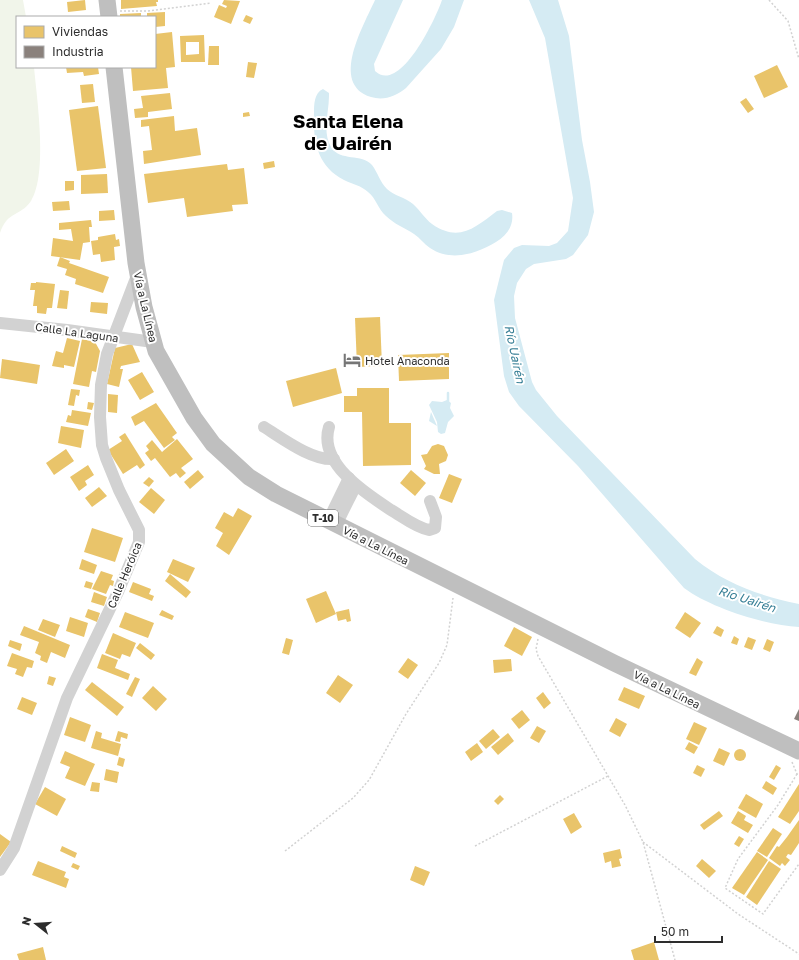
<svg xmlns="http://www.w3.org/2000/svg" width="799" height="960" viewBox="0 0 799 960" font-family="'Golos Text',sans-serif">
<rect width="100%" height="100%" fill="#fff"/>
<!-- green -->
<path fill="#f1f5ea" d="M 0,0 L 23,0 L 26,17 L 17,17 L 17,67 L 34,67 C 37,100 48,174 31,201 C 21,216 7,211 0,233 Z"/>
<!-- water -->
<g fill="#d5ebf3">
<path d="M 375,0 L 403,0 L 374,64 L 375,71 C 400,95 436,18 442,0 L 464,0 L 454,27 L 441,49 L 406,88 C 396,96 384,101 371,97 C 329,84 364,25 375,0 Z"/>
<path d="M 529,0 L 558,0 L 569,36 L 582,140 L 590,182 L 594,212 L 588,235 L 573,255 L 566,259 L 534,264 L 526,269 L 517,283 L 514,296 L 515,318 L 532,382 L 536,390 L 557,416 L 695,559 C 726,584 760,596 799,604 L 799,627 C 765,625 711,608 684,588 L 578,466 L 519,406 L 509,392 L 504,376 L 494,300 L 504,260 L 514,248 L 522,245 L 549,246 L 557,243 L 568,231 L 573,198 L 545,38 Z"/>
<path d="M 323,89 L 329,93 L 329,96 C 329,112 322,132 331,147 C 340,162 362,153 372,165 C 378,173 380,182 387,189 C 394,196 405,197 413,204 C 420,210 425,219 432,224 C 459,243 476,227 497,211 L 502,210 L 512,213 C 514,226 507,235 496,242 C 476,254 451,262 430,248 C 424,244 420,238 414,234 C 405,228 394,224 386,216 C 378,209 376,198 368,192 C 362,186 352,184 344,180 C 317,166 313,141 314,113 C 314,105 314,93 323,89 Z"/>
<polygon points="447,400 451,403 450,408 454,416 448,422 445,433 441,434 438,432 437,422 429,405 432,401 442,402"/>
<polygon points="431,412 437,426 429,421"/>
</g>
<!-- homes -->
<g fill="#e9c46a" fill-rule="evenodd">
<polygon points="85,0 86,10 68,12 67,2"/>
<polygon points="121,0 158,0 158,2 156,2 157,6 121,9"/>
<polygon points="224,0 240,1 231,24 214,17 219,5 226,8 227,6 222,4"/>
<polygon points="165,12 165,26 155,27 155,17 147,17 147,13"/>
<polygon points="141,13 141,17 120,17 120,14"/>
<polygon points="246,15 253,18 250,24 243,21"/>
<polygon points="172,32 175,67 166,68 168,88 133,91 131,67 155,67 155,34"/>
<path d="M 204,35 L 205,62 L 181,62 L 180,36 ZM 186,42 L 199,42 L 199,54 L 186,55 Z"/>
<polygon points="209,46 219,46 219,65 208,65"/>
<polygon points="248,62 257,63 254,78 246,77"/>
<polygon points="777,65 788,87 764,98 754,76"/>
<polygon points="66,67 98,67 99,74 84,76 83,72 67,73"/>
<polygon points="93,84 95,102 82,103 80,85"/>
<polygon points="170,93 172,109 148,112 148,117 135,118 134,109 143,108 141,96"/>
<polygon points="746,98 754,109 748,113 740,102"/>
<polygon points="98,106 106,168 77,171 69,110"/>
<polygon points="249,112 250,116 243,117 243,113"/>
<polygon points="174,116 175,131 197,128 201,155 144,164 143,151 152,150 149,126 141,127 141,120"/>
<polygon points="274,161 275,167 264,169 263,163"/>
<polygon points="227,164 228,170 244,168 248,204 232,205 233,211 187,217 184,198 148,203 144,174"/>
<polygon points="107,174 108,193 81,194 81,175"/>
<polygon points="65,181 74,181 74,190 65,191"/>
<polygon points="69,201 70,210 53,211 52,202"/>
<polygon points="114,210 115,220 99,221 99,211"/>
<polygon points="91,220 92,227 89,227 90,242 83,243 80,260 51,256 53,238 73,241 71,229 59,230 59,223"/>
<polygon points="115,234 116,240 119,239 120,246 114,247 115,260 101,262 100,254 93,255 91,241 98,240 98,237"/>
<polygon points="60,257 70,261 69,263 109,277 103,293 75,284 76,279 65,275 67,269 57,266"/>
<polygon points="36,282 55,284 52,308 47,308 46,314 37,313 37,306 33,306 35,290 30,290 31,283 36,283"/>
<polygon points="60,290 69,291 67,309 57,308"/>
<polygon points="91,302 108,303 107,314 90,312"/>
<polygon points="380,317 382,366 357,367 355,318"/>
<polygon points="67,338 80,341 74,367 64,365 64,368 52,366 56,351 63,353"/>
<polygon points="82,339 95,342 100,351 96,372 92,371 89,387 73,384"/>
<polygon points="132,344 140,362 121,366 120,369 123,369 119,387 107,384 115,348"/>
<polygon points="449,353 449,379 399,381 398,355"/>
<polygon points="2,359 40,365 37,384 0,378"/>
<polygon points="336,368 342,393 293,407 286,381"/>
<polygon points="142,372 154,392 140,400 128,380"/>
<polygon points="357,388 389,388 389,423 411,423 411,465 363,466 362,412 344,412 344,396 357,396"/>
<polygon points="71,389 80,390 79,396 76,395 74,406 68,405"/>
<polygon points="108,394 118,395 117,413 108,412"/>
<polygon points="88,402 94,403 92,410 87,409"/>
<polygon points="156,403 177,433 172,437 175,440 164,448 144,421 135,426 131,417"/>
<polygon points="72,410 91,413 88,426 66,422 68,415 71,416"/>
<polygon points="61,426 84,430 81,448 58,443"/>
<polygon points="125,433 145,465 140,469 137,465 123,474 108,450 122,441 119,437"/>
<polygon points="177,439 193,459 181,468 186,473 180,478 176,473 170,477 155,458 151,461 145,453 149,450 146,446 152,440 162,452"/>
<polygon points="438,444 444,446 448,455 446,461 439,464 440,474 434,474 424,469 426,466 421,455 427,454 432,446"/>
<polygon points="66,449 74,461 54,475 46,463"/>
<polygon points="88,465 94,475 85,481 87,485 79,491 70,477"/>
<polygon points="198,470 204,477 190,489 184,482"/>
<polygon points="411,470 426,483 415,496 400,483"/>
<polygon points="449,474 462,479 452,503 439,498"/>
<polygon points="149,477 154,481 149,487 143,483"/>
<polygon points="99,487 107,496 92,507 85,498"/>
<polygon points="151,488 165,500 154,514 139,502"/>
<polygon points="238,508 252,516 229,555 216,546 223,533 215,528 224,512 233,517"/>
<polygon points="92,528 123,538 115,562 84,552"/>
<polygon points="82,559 97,565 94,574 79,569"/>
<polygon points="173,559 195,568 188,582 167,572"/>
<polygon points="101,571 113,575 111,580 114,581 113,586 110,585 106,594 92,589"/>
<polygon points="170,574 191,592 186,598 165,581"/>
<polygon points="86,581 93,583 91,589 84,587"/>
<polygon points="133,582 151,589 149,594 154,596 152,601 129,592"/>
<polygon points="326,591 336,614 316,623 306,599"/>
<polygon points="94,592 107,597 104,606 91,602"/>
<polygon points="88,609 100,613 97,622 85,617"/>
<polygon points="349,609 351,621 347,622 346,619 338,621 336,612"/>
<polygon points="162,610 174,616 172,620 159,615"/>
<polygon points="125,612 154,623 148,638 119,627"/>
<polygon points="685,612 701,623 690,638 675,628"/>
<polygon points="70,617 88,623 84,637 66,631"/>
<polygon points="43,619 60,625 55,637 38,630"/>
<polygon points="24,626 70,645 65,658 51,652 47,663 40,660 41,656 35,653 39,642 20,635"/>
<polygon points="717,626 724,630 721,637 713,633"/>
<polygon points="514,627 532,637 522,656 504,646"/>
<polygon points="113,633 136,643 130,657 122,654 120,659 105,653"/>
<polygon points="734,636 739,639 737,645 731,643"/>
<polygon points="748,637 756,640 752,650 744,647"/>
<polygon points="286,638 293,640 289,655 282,653"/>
<polygon points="767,639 774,642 770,652 763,649"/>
<polygon points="10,640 22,644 20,651 8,646"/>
<polygon points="140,643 155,655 151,660 136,648"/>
<polygon points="12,653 34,661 32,668 27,667 23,677 15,674 17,669 7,666"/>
<polygon points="102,654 118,660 115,668 130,674 128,680 97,668"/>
<polygon points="408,658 418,665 408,679 398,672"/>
<polygon points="697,658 703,662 696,676 689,673"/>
<polygon points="511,659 512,671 494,673 493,660"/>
<polygon points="338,675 353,685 340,703 326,693"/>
<polygon points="49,676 56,678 53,686 47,684"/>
<polygon points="135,677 140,679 132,697 126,694"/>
<polygon points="92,682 124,707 117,716 85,690"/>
<polygon points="153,686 167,699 156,711 142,698"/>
<polygon points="624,687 645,696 639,709 618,700"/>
<polygon points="543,692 551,703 544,709 536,698"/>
<polygon points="22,697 37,703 32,715 17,709"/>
<polygon points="522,710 530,720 519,729 511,719"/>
<polygon points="70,717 91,725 85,742 64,735"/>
<polygon points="616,718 627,724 620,737 609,731"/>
<polygon points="694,722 707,728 699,745 686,739"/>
<polygon points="537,726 546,731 539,743 530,738"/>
<polygon points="493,729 500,737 486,749 479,741"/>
<polygon points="96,731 102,733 101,738 121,744 118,756 91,748"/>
<polygon points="118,731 128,734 127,739 121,737 120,742 115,741"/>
<polygon points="508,733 514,741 498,755 491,747"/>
<polygon points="689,742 698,747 694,754 685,749"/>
<polygon points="477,743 483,752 471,761 465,752"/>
<polygon points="719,748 730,753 724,766 713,761"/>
<circle cx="740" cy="755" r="6"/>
<polygon points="65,751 95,764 85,786 65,778 70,767 60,763"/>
<polygon points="119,757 125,759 123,767 117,765"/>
<polygon points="697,765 705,769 701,777 693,773"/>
<polygon points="776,765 781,768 774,780 769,777"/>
<polygon points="106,769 119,772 117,783 104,780"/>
<polygon points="766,781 777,788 773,795 762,788"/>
<polygon points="92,782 100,783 99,792 90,791"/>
<polygon points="799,784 799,811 790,824 778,817"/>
<polygon points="45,787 66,799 57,816 35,804"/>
<polygon points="746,794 763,804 756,818 738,808"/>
<polygon points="500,795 504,799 498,805 494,801"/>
<polygon points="719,811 723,816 704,830 700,825"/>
<polygon points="738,811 746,816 744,820 753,825 748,833 731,823"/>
<polygon points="574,813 582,827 571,834 563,819"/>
<polygon points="799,820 799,843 791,855 788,854 786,857 790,860 785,866 782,863 780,866 769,858 777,846 779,847 787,837"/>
<polygon points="773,828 782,834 767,857 757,851"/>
<polygon points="0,834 11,842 0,857"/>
<polygon points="739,836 744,839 739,847 734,844"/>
<polygon points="62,846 77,853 75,858 60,851"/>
<polygon points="620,849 622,858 619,859 621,866 612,868 611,861 605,863 603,853"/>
<polygon points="757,852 768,860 744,895 732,888"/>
<polygon points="702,859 716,871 709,878 696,866"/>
<polygon points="38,861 66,872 64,877 69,879 66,888 32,875"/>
<polygon points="769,861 781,869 757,905 746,897"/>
<polygon points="73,863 80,866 78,870 71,867"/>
<polygon points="415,866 430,872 424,886 410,880"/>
<polygon points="654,942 659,960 634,960 631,950"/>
<polygon points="43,947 46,960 19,960 17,954"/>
</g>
<!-- industry -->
<polygon fill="#8a817c" points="799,709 799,721 794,719"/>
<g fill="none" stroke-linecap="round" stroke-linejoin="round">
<!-- stream -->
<polyline stroke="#d5ebf3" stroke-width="2.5" points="448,393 448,402"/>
<!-- path -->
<g stroke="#d2d2d2" stroke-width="1.5" stroke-dasharray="2 2" stroke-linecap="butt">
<polyline points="769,0 788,21 799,59"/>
<polyline points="120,11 148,11 211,3"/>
<polyline points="538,639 536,649 538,656 625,805 643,842 675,960"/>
<polyline points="792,762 797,774 799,775"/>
<polyline points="797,774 778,805 738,859 725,888 763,914 799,864"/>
<polyline points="643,842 738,914 799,954"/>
<polyline points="475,846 608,776"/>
<polyline points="285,851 353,798 369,780 406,714 439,663 447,645 453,598"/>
</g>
<!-- minor -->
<g stroke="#d2d2d2" stroke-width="12">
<polyline points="0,323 67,330 153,342"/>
<path d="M 264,427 C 282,438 312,461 334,459"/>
<path d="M 329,427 C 318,463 365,493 391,510 C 403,517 415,527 429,530 L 435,528 L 436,517 L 430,501"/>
<polyline points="328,521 349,478"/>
<polyline points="336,525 356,485"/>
<polyline points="0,870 14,848 67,698 118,592 139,542 139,530 119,490 106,458 102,445 100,417 101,385 107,354 138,273"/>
</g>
<!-- highway -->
<g stroke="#bfbfbf" stroke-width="17">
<polyline points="107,0 109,17"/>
<polyline points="114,67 136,263 144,307 156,351 194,418 213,444 249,477 276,494 614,663 799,751"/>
</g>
</g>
<!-- icons -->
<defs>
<g id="hotel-bare" transform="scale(1.38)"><path d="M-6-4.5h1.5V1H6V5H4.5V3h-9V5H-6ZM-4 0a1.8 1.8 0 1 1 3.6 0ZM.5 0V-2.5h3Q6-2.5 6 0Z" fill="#767676" stroke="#fff" stroke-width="2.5" paint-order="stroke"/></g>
</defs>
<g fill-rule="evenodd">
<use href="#hotel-bare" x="352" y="360"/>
</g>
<g text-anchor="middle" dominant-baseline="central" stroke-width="4" stroke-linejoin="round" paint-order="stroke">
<!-- shield labels -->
<rect fill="#fff" stroke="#6c6c6c" stroke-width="1" x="308" y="510" width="30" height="16" rx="3"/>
<g font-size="10" font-weight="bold" fill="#2d2d2d">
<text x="323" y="518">T-10</text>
</g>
<!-- street labels -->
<g font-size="11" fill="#2d2d2d" stroke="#fff">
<text transform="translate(146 307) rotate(77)">Vía a La Línea</text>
<text transform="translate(77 332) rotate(8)">Calle La Laguna</text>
<text transform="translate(376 545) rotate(27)">Vía a La Línea</text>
<text transform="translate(124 575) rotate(-67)">Calle Heróica</text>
<text transform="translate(667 689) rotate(26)">Vía a La Línea</text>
</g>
<!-- poi labels -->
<g font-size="11" fill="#2d2d2d" stroke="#fff" text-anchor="start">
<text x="365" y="360">Hotel Anaconda</text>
</g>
<!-- water labels -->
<g font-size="12" font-style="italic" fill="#357e95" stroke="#fff">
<text transform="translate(515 354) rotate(78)">Río Uairén</text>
<text transform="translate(747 599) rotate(18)">Río Uairén</text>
</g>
<!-- town labels -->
<g font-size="19" font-weight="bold" fill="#000" stroke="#fff">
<text x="348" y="120">Santa Elena<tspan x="348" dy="22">de Uairén</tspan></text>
</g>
</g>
<!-- legend -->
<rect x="16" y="16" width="140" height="52" fill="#ffffff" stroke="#ababab"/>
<rect x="24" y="26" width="20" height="12" fill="#e9c46a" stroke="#ababab"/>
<text x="52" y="36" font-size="12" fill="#2d2d2d">Viviendas</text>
<rect x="24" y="46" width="20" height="12" fill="#8a817c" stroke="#ababab"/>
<text x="52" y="56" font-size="12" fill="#2d2d2d">Industria</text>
<!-- north arrow -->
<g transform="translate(36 924) rotate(287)" stroke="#ffffff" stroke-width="3" paint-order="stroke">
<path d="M0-3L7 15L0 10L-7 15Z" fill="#2d2d2d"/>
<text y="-6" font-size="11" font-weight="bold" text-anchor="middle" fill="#2d2d2d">N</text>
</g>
<!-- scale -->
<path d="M655 936v6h67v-6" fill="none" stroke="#2d2d2d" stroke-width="2"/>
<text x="661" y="936" font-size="12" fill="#2d2d2d" stroke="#ffffff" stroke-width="3" paint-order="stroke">50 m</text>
</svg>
